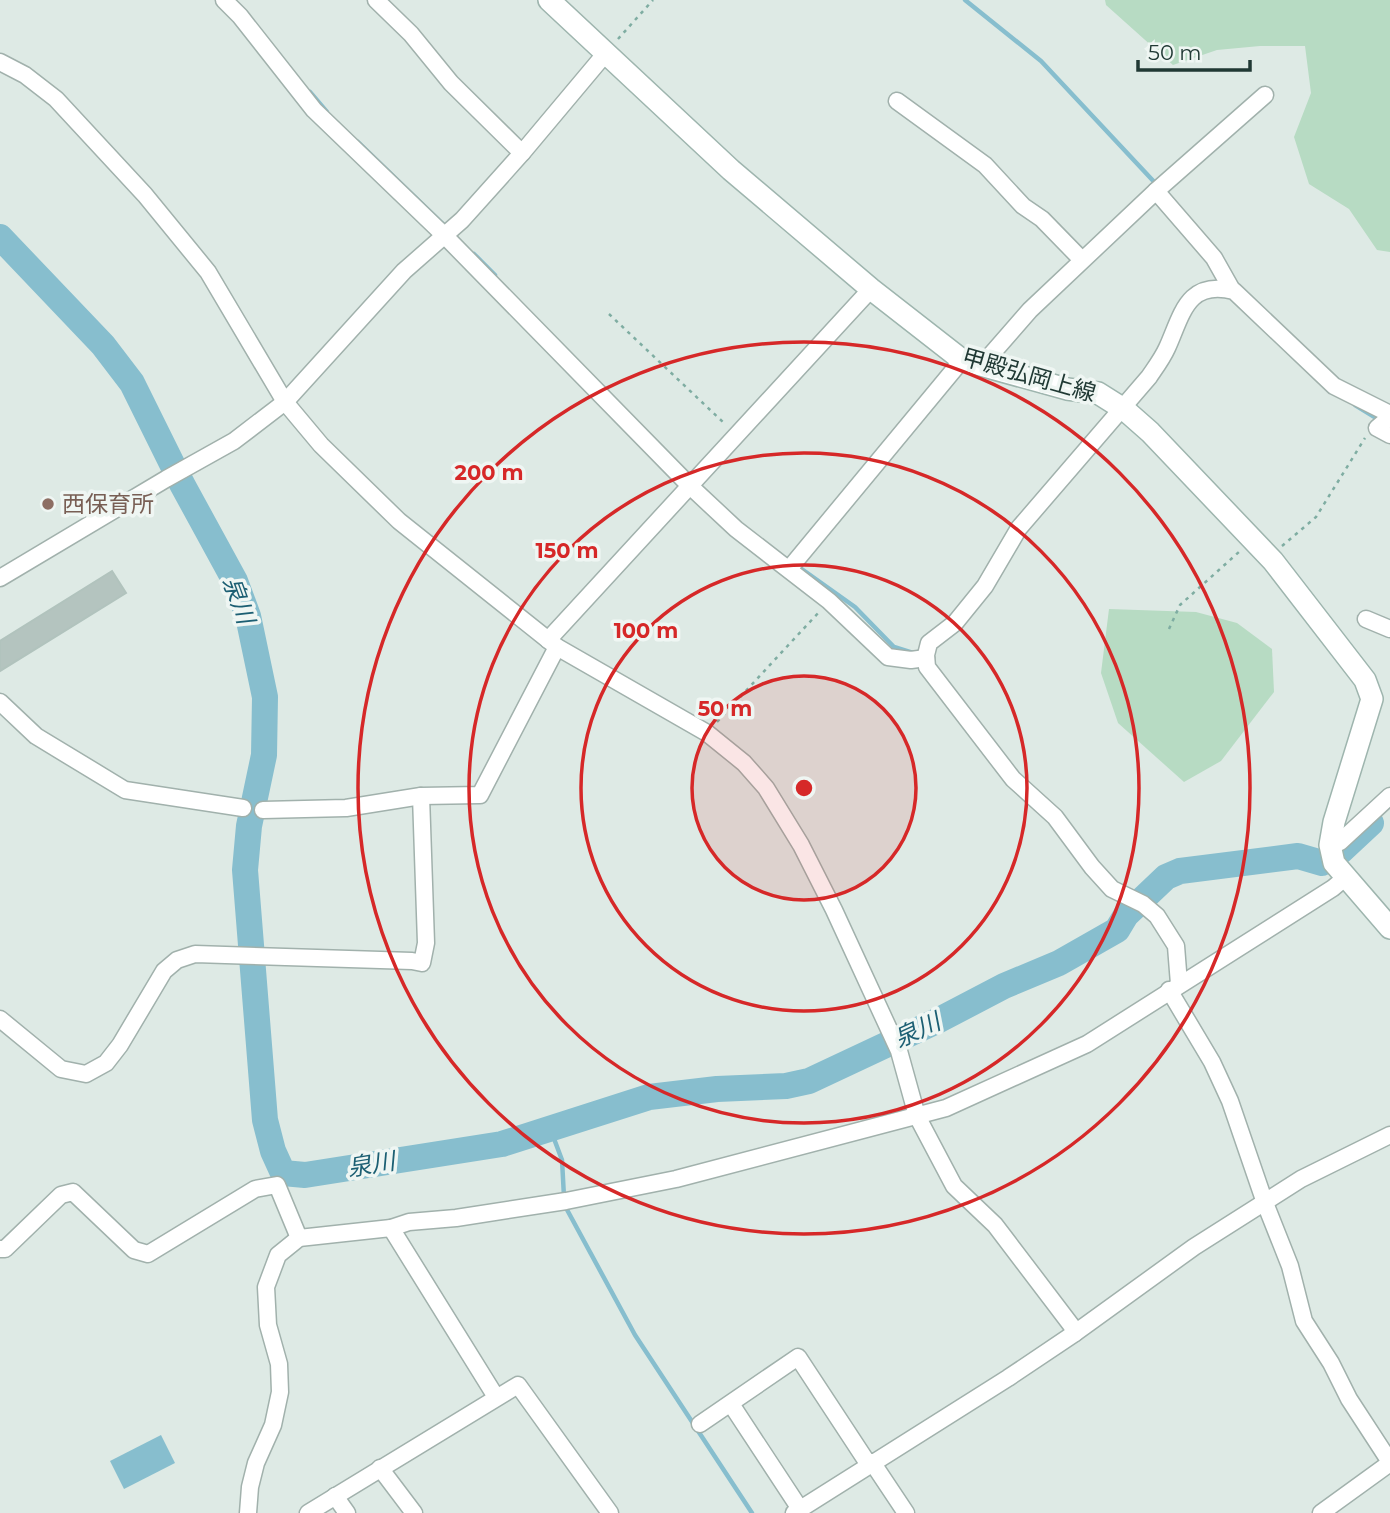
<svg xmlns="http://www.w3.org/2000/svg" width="1390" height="1513" viewBox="0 0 1390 1513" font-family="Montserrat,'Noto Sans JP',sans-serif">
<rect width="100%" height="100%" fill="#deeae5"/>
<!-- green -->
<g fill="#b7dbc3">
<polygon points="1105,0 1390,0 1390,252 1377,250 1349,209 1309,184 1294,137 1311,93 1305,46 1260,46 1217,50 1173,65 1106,5"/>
<polygon points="1109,609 1196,612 1237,623 1272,649 1274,692 1221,761 1184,782 1118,723 1101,673"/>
</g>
<!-- water -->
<polygon fill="#87bece" points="161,1435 175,1463 124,1489 110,1461"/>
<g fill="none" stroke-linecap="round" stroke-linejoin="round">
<!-- stream -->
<g stroke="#87bece" stroke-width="4.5">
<polyline points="965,0 1041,61 1158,186"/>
<polyline points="310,92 327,112"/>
<polyline points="358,142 445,226"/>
<polyline points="474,254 495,275"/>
<polyline points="1355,405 1381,421"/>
<polyline points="796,565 855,607 894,647 913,653"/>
<polyline points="550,1128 562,1160 564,1197"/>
<polyline points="565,1206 635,1335 752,1513"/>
</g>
<!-- river -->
<polyline stroke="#87bece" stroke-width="26" points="0,237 103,345 132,383 182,484 235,581 248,616 265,697 264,755 249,826 245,870 265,1120 273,1151 283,1173 305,1175 502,1144 649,1097 717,1089 786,1086 809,1081 939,1020 1004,986 1059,963 1117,930 1126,915 1166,877 1180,871 1298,856 1322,863 1341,851 1371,823"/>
</g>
<!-- building -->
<polygon fill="#b4c4bf" stroke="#b1c3bd" stroke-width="2" points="112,571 126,593 0,671 0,641"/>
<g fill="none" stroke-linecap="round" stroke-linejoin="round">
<!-- street casing -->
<g stroke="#a1b1ac" stroke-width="19">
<g id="street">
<polyline points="224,0 240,16 314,110 445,236 690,486 736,529 829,601 888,657 911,660 926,658"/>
<polyline points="376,0 411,34 451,83 522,153"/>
<polyline points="0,62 25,75 56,99 145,195 208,272 285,402 321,445 399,521 557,647 707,733 744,763 766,788 801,845 834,910 899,1051 917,1116 954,1186 995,1225 1071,1325 1075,1333"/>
<polyline points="897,101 985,165 1023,206 1042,219 1082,260"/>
<polyline points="1156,191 1265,95"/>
<polyline points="982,365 1030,310 1156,191 1214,258 1232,290"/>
<polyline points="1390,417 1377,428 1390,435"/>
<polyline points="789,569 962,360"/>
<polyline points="0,578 166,479 234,441 285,402 404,271 462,220 522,153 605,54"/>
<polyline points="1366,619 1390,629"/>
<polyline points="548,640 871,289"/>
<polyline points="0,702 36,736 125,790 243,808"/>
<polyline points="263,810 346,808 421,796 480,795 557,647"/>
<polyline points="1330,845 1340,842 1390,796"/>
<path d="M 1179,984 L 1176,946 L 1157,916 L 1143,904 L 1112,889 L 1092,867 L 1055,817 L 1013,779 L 927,667 L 926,655 L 929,643 L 955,623 L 985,586 L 1019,528 L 1149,377 C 1155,368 1162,359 1167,348 C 1182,315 1187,279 1234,291 L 1334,386 L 1390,414"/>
<polyline points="1169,990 1212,1062 1230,1101 1265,1203 1290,1266 1304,1321 1331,1363 1349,1399 1390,1462"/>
<polyline points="0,1019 61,1069 86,1074 106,1063 120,1045 164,971 177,960 195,954 412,961 422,963 426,943 421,796"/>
<polyline points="391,1228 496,1397"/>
<polyline points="0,1249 5,1249 61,1195 73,1192 134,1250 148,1254 255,1189 277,1185 299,1238"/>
<polyline points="731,1404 800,1509"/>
<polyline points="700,1424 798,1357 869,1465"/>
<polyline points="872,1462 906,1513"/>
<polyline points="380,1468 414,1513"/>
<polyline points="335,1496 347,1513"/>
<polyline points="248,1513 250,1487 256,1463 273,1425 280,1392 279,1364 268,1325 266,1287 278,1255 299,1238 391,1228 409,1222 456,1218 566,1201 676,1179 946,1108 1087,1044 1333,888 1346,877"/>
<polyline points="308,1513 518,1385 610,1513"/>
<polyline points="794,1513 1008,1378 1075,1333 1194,1247 1301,1179 1390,1135"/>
<polyline points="1321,1513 1390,1463"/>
</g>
</g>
<!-- secondary casing -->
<g stroke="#9eb5ae" stroke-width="24">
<polyline id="secondary" points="549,0 731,170 871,289 962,360 1067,389 1098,393 1125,410 1150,432 1273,561 1365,680 1372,699 1334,822 1330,845 1334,863 1390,928"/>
</g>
<!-- path -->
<g stroke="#7fada2" stroke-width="2.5" stroke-dasharray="3.5 5" stroke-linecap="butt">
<polyline points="618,39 653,0"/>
<polyline points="609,314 725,424"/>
<polyline points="1282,546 1316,517 1365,438"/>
<polyline points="1169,629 1180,605 1240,551"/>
<polyline points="717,722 820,611"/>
</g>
<!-- street -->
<use href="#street" stroke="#fff" stroke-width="16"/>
<!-- secondary -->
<use href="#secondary" stroke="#fff" stroke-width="21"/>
</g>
<!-- distance rings -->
<circle cx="804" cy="788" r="112" fill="#d62828" fill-opacity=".12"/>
<g fill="none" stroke="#d62828" stroke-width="3.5">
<circle cx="804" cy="788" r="112"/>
<circle cx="804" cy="788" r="223"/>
<circle cx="804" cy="788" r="335"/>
<circle cx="804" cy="788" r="446"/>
</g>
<!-- markers -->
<circle fill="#8d6e63" stroke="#eff6f3" stroke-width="2.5" cx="48" cy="504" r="7"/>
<g text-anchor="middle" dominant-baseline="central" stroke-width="7" stroke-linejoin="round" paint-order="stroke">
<!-- street labels -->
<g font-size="23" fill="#203934" stroke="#eff6f3">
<text transform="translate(1029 375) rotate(16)">甲殿弘岡上線</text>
</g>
<!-- education labels -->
<g font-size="23" fill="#785e54" stroke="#eff6f3" text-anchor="start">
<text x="62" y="504">西保育所</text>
</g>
<!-- water labels -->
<g font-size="24" font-style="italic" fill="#1c5f73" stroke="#eff6f3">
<text transform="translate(239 600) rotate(70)">泉川</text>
<text transform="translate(917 1030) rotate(-25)">泉川</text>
<text transform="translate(371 1164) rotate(-9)">泉川</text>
</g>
</g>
<circle cx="804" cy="788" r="10" fill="#d62828" stroke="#eff6f3" stroke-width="3.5"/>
<g font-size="21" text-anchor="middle" font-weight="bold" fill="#d62828" stroke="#eff6f3" stroke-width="7" stroke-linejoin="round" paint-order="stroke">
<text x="489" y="480">200 m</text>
<text x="567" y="558">150 m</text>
<text x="646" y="638">100 m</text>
<text x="725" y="716">50 m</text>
</g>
<!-- scale -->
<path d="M1138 60v10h112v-10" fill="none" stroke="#203934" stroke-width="3.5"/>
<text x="1148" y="60" font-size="21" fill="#203934" stroke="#eff6f3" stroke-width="5" paint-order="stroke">50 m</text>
</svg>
